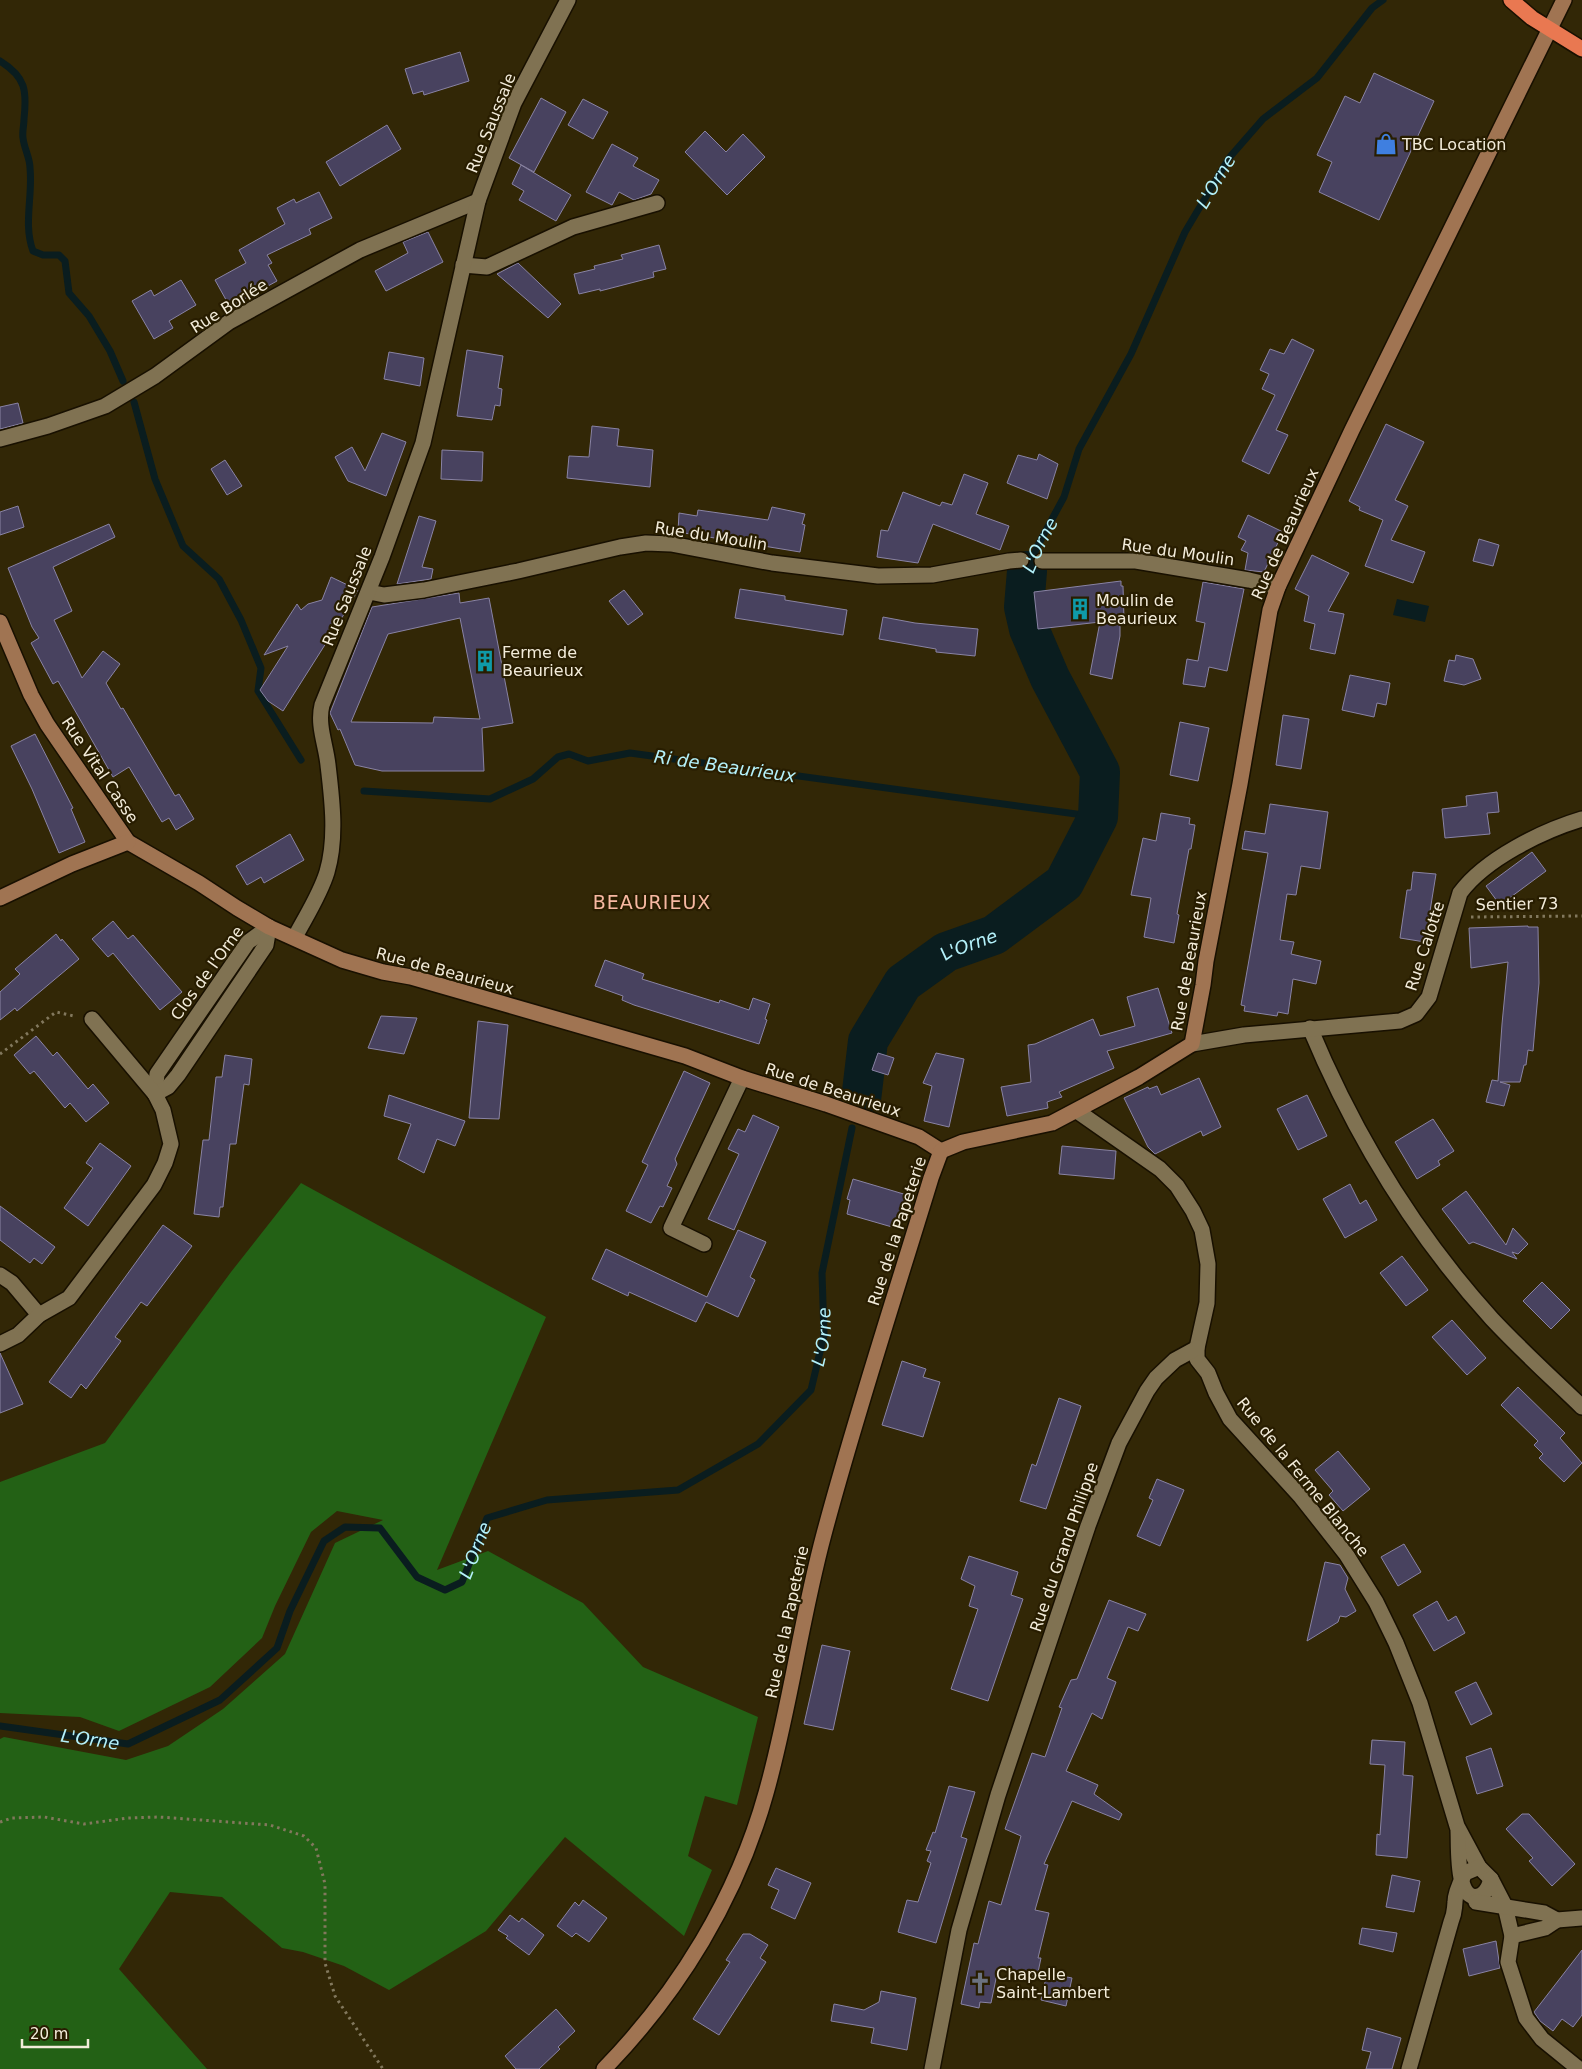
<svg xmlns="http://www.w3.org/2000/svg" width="1582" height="2069" viewBox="0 0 1582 2069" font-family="'DejaVu Sans',sans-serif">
<rect width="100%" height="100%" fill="#322706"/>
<!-- green -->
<polygon fill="#236115" points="301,1183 546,1317 437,1570 488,1551 583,1603 643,1667 758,1717 737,1805 705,1796 688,1856 712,1870 684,1936 565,1837 486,1931 389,1990 344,1966 303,1952 282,1948 222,1897 170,1892 119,1969 207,2069 0,2069 0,1739 4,1737 126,1760 168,1746 223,1709 285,1654 335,1543 383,1520 337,1511 311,1532 275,1606 262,1638 210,1687 119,1731 80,1717 0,1713 0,1482 105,1443 231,1272"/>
<!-- water -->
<polygon fill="#0a1d1f" points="1397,599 1429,606 1425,622 1393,615"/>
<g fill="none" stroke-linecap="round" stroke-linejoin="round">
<!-- stream -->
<g stroke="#0a1d1f" stroke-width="7">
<path d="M 0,61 C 26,77 27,91 24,119 C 24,125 22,132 23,138 C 24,148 30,158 30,168 C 33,196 23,224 33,251 L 43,255 L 59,255 L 65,261 L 69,293 L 89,316 L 110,351 L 123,381"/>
<polyline points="134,402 155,479 183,546 219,579 241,620 261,668 258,691 301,760"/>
<path id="s1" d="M 1027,571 L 1038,545 L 1064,497 L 1079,449 L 1131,354 L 1185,232 L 1229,158 L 1263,119 L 1317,78 L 1372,8 L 1383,0"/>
<polyline points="364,791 490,799 533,779 558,757 569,754 588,761 630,753 1098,817"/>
<path id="s2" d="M 0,1726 L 128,1744 L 220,1700 L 277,1648 L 290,1611 L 324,1541 L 345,1527 L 380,1528 L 417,1577 L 445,1590 L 462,1582 L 487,1518 L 547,1500 L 678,1490 L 758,1444 L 811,1390 L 824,1335 L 822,1273 L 852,1128"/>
</g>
<!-- river -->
<path stroke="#0a1d1f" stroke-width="40" id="s3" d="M 861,1100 L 868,1041 L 903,983 L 946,952 L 994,935 L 1064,883 L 1098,817 L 1100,772 L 1050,678 L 1029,629 L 1024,607 L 1027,571"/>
</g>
<!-- building -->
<g fill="#48425f" stroke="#8983a4" fill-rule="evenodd">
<polygon points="460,52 469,81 424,95 423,91 413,94 405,69"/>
<polygon points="1374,73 1434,101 1379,220 1319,192 1332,162 1317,155 1345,96 1360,103"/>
<polygon points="541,98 566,112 534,172 509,158"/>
<polygon points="583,99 608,112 593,139 568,125"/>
<polygon points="387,125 401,149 340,186 326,162"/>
<polygon points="705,131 726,152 743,134 765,157 727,195 685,152"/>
<polygon points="612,144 638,158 633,166 659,180 651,194 634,200 619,192 612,205 586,192"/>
<polygon points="521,165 571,195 556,221 519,200 524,191 512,184"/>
<polygon points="319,192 332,218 309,229 311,234 267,255 272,263 268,265 277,281 230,307 215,280 246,263 239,250 285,224 277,208 294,199 296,203"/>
<polygon points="428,232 443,262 386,291 375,271 408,253 403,242"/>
<polygon points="659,245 666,269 653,272 654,277 600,291 600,289 579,294 574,274 595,269 594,266 623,259 621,255"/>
<polygon points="518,263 561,304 548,318 497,274"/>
<polygon points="181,280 196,305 169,321 173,328 154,339 132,301 151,290 154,296"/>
<polygon points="1292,339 1314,350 1276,430 1288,435 1269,474 1242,461 1275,395 1262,389 1269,374 1260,370 1270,349 1284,354"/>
<polygon points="467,350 503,356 498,388 502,389 500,406 495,405 492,420 457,416"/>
<polygon points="389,352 424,358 420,386 384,379"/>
<polygon points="18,403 23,423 0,429 0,407"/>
<polygon points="1386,424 1424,442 1395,500 1408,506 1391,540 1425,552 1413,583 1365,566 1383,520 1359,510 1360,507 1349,501"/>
<polygon points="592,426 619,429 617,446 653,450 650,487 567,478 569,456 589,457"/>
<polygon points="382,433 406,442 386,496 348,481 335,457 352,447 365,471"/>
<polygon points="442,450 483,452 482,481 441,479"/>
<polygon points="1039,454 1058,464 1047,499 1007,483 1018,455 1037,460"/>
<polygon points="225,460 242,486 227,495 211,469"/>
<polygon points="964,474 988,483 976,514 1009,526 1000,550 933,524 918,563 877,557 881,530 888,531 903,492 940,506 942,502 952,505"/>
<polygon points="18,506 24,527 0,535 0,512"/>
<polygon points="772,507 805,514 802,524 805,525 800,552 678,532 679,513 697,516 698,510 768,520"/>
<polygon points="1248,515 1283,532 1264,572 1245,570 1248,553 1241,550 1246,541 1238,537"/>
<polygon points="419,516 436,521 422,567 433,569 431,579 397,584"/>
<polygon points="109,524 115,537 53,567 72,611 54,620 82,678 103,651 120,664 106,683 121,709 123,708 175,796 179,794 194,819 176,830 169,818 162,822 129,767 113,777 58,681 53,684 31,643 39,638 32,627 8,568"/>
<polygon points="1479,539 1499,545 1493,566 1473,561"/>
<polygon points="1312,555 1349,573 1328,611 1344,614 1335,654 1310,649 1315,624 1304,621 1309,596 1295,589"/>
<polygon points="331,577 358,590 340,621 283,711 268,701 260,690 288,646 264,655 297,604 301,610 308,604 322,600"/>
<polygon points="1121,581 1121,586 1123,586 1124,619 1120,620 1120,636 1112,679 1090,674 1100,622 1038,629 1034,592"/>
<polygon points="1203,582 1244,589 1227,671 1209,667 1205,687 1183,684 1187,659 1198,661 1205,623 1196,621"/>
<polygon points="740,589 785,596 785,600 847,610 843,635 735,618"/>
<polygon points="624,590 643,614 628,625 609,601"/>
<path d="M 459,593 L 460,603 L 489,598 L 513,723 L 482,728 L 484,771 L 382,771 L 355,765 L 340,729 L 338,730 L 330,713 L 372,607 ZM 460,618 L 480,719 L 434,717 L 433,723 L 351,722 L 388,634 Z"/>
<polygon points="883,617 915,623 978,629 975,656 936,652 936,649 879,639"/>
<polygon points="1456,655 1473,659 1481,679 1464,685 1444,681 1449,660 1455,661"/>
<polygon points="1350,675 1390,683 1386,705 1377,703 1374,717 1342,710"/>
<polygon points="1283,715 1309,719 1301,769 1276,765"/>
<polygon points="1180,722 1209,728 1198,781 1170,775"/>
<polygon points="35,734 73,808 71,809 85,842 59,853 32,789 11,746"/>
<polygon points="1497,792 1499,812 1487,813 1490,834 1445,838 1442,809 1467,806 1466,796"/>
<polygon points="1270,804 1328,812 1320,869 1301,866 1296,895 1287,894 1280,940 1294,942 1291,954 1321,961 1316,984 1293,979 1288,1014 1278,1012 1277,1016 1244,1011 1245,1006 1241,1005 1268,853 1242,849 1245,831 1265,834"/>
<polygon points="1161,813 1190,818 1189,824 1195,825 1191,849 1189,849 1177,914 1179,915 1174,943 1144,937 1151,898 1131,895 1143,838 1156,841"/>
<polygon points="290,834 304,860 264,883 261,877 247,885 236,866"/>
<polygon points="1532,852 1546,871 1500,905 1486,886"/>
<polygon points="1413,872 1436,874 1425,942 1400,938 1407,890 1411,890"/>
<polygon points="113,921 128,939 133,935 182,992 160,1010 113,953 108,957 92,939"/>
<polygon points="1528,926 1528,927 1538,927 1539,983 1533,1051 1528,1050 1526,1065 1524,1065 1520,1082 1500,1082 1510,1085 1504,1106 1486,1102 1492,1080 1498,1081 1502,1024 1508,962 1471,968 1469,928"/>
<polygon points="56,934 61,941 62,939 79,959 17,1011 15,1008 0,1020 0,992 20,974 15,969"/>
<polygon points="605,960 644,974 642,979 719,1003 720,1000 749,1010 753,998 770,1004 765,1019 767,1020 759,1044 634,1005 622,1000 623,996 595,986"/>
<polygon points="1158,988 1172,1033 1107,1051 1114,1068 1059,1092 1062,1097 1047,1102 1048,1108 1007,1116 1001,1087 1031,1082 1028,1045 1035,1044 1093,1019 1100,1036 1135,1026 1127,997"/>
<polygon points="381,1016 417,1018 404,1054 368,1048"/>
<polygon points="478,1021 508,1025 499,1119 469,1118"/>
<polygon points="36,1036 53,1056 57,1052 88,1089 93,1084 109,1103 86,1122 70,1103 65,1108 34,1071 30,1074 14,1055"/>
<polygon points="878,1053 894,1058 888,1075 872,1070"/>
<polygon points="936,1053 964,1059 949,1127 924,1121 932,1086 923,1083"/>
<polygon points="225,1055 252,1059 249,1085 244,1084 236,1144 230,1144 223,1207 220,1207 219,1217 194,1214 203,1140 209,1140 216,1077 222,1077"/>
<polygon points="684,1071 710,1083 675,1159 677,1164 667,1186 672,1188 663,1207 660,1206 651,1223 626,1211 648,1165 642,1162"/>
<polygon points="1199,1078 1221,1127 1203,1136 1201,1131 1155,1154 1148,1147 1124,1098 1148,1087 1149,1089 1157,1086 1161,1095"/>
<polygon points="389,1095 465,1121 455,1146 437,1139 424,1173 398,1159 411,1124 384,1116"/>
<polygon points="1307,1095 1327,1136 1298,1150 1277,1109"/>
<polygon points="753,1115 779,1127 734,1230 708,1219 739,1154 728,1149 738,1129 745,1132"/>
<polygon points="1433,1119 1454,1151 1438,1161 1440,1165 1417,1179 1395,1142"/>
<polygon points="100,1143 131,1166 88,1226 64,1208 93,1168 86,1163"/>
<polygon points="1062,1146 1116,1151 1114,1179 1059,1174"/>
<polygon points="853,1179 907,1195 899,1229 847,1214 850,1200 847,1199"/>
<polygon points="1350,1184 1360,1204 1366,1200 1377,1220 1345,1238 1323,1199"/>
<polygon points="1466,1191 1506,1245 1513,1228 1528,1244 1518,1254 1512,1252 1517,1259 1473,1242 1469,1244 1442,1209"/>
<polygon points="0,1206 55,1247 42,1264 34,1258 30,1263 0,1240"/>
<polygon points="163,1225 192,1246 147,1306 141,1302 115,1337 121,1341 86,1389 81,1384 71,1398 49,1382"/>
<polygon points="738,1230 766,1242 750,1277 755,1280 738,1317 706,1302 696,1322 629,1292 628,1296 592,1279 606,1249 707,1297"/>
<polygon points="1402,1256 1428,1290 1406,1306 1380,1273"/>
<polygon points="1542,1282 1570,1310 1551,1329 1523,1301"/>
<polygon points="1452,1320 1486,1358 1467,1375 1432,1337"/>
<polygon points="0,1353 23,1404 0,1413"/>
<polygon points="902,1361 926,1369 923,1377 940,1382 923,1437 882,1425"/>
<polygon points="1518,1387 1565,1433 1560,1438 1582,1463 1564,1482 1539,1458 1543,1454 1534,1445 1538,1441 1501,1405"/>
<polygon points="1059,1398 1081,1406 1046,1509 1020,1501 1032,1464 1036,1466"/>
<polygon points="1338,1451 1370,1489 1343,1511 1329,1495 1333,1491 1315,1470"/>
<polygon points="1157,1479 1184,1490 1160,1546 1137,1536 1153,1500 1149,1498"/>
<polygon points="1404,1544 1421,1572 1398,1586 1381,1557"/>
<polygon points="969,1556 1018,1572 1011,1595 1023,1599 988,1701 951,1689 978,1609 969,1606 975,1586 961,1579"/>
<polygon points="1325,1562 1340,1565 1348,1578 1345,1589 1356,1611 1346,1617 1340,1616 1338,1622 1307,1641"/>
<polygon points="1109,1600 1146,1614 1138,1631 1128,1627 1107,1678 1116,1682 1102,1719 1092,1713 1066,1771 1098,1785 1094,1794 1122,1814 1119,1820 1072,1801 1044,1864 1048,1865 1035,1910 1049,1913 1038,1958 1041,1958 1037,1977 998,1969 991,2003 980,2002 979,2008 961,2004 974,1943 978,1944 989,1901 1001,1905 1021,1836 1005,1829 1032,1753 1045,1757 1062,1708 1059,1707 1071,1680 1077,1679"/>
<polygon points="1437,1601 1448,1621 1456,1616 1465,1633 1434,1651 1413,1615"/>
<polygon points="822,1645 850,1651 833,1730 804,1724"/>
<polygon points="1476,1682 1492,1714 1471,1725 1455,1692"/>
<polygon points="1372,1740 1405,1742 1403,1775 1413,1776 1407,1858 1376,1855 1377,1834 1380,1835 1385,1765 1370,1764"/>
<polygon points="1491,1748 1503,1786 1477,1794 1466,1757"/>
<polygon points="949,1786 975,1792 961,1837 967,1839 936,1943 898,1932 907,1900 918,1902 931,1863 927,1861 931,1851 926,1850 933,1832 935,1833"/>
<polygon points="1522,1814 1529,1814 1575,1864 1552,1886 1529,1861 1533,1858 1506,1829"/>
<polygon points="776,1868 811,1883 795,1919 771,1908 779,1890 768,1885"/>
<polygon points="1392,1875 1420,1881 1414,1912 1386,1907"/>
<polygon points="583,1900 607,1918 589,1942 576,1933 572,1937 557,1926 575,1902 579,1906"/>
<polygon points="510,1915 519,1922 522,1918 544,1935 529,1955 506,1938 508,1936 498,1930"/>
<polygon points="1362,1928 1397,1933 1393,1952 1359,1944"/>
<polygon points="743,1934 750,1934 768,1945 760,1958 766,1962 719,2035 693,2019 730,1962 726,1960"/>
<polygon points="1496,1941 1500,1968 1469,1976 1463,1949"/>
<polygon points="1582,1950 1582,2015 1573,2027 1562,2019 1553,2031 1540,2021 1534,2012"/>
<polygon points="1047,1973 1072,1978 1066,2006 1041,2000"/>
<polygon points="881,1991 916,1998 907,2050 871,2043 874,2028 831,2021 834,2004 864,2010 879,2002"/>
<polygon points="556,2009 575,2031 558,2047 560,2049 539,2069 516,2069 505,2056"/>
<polygon points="1367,2028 1401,2038 1392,2069 1366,2069 1371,2052 1362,2050"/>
</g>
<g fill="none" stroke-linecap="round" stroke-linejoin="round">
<!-- street casing -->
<g stroke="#181000" stroke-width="18">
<g id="street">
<polyline points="463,265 487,267 573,227 657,203"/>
<polyline points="0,439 48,426 105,406 155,376 229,322 360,250 478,201"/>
<polyline points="1042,561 1136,561 1249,580 1278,587"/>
<polyline points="369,592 384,595 424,590 518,571 620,547 646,543 671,544 772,563 878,576 932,575 1009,561 1021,560"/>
<path d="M 295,937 C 306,916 320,895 327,872 C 337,838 332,799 328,765 C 326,745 317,725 322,705 L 382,557 L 423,443 L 478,201 L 514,103 L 568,0"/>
<path d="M 1310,1028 C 1355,1136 1414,1233 1492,1319 C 1521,1350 1552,1378 1582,1407"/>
<path d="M 1192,1044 L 1244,1035 L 1400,1021 L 1416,1014 L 1429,997 L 1460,893 C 1485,859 1542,831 1582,819"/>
<polyline points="155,1094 157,1074 248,942 269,927"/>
<polyline points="155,1094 168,1087 178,1075 266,945 269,927"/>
<polyline points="1077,1111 1160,1169 1177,1186 1193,1211 1202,1230 1208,1264 1207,1303 1197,1348 1197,1359 1208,1373 1216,1393 1230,1419 1301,1497 1346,1554 1376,1602 1396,1643 1420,1703 1457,1826 1479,1867 1491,1879 1505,1906 1512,1936 1508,1962 1526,2018 1542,2039 1579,2069"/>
<polyline points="704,1244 671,1228 742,1078"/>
<polyline points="0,1275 12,1283 39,1315"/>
<polyline points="0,1344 18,1335 39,1315 69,1298 154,1185 165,1163 171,1144 163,1110 155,1094 92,1019"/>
<path d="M 1458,1831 C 1459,1845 1455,1907 1481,1895 C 1488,1891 1489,1885 1491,1879"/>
<polyline points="1476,1902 1544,1913 1557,1920 1582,1918"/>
<polyline points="1512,1936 1545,1928 1557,1920"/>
<polyline points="932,2069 959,1930 998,1795 1088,1526 1119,1443 1147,1391 1156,1378 1175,1360 1197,1348"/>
<path d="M 1409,2069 L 1451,1922 C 1455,1912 1454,1912 1455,1902 C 1455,1892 1461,1881 1465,1873 L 1479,1867"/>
</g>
</g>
<!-- secondary casing -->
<g stroke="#181000" stroke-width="18">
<g id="secondary">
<polyline points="0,622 31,695 47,724 128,842 199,883 237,908 269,927 342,960 383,972 411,977 685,1056 742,1078 826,1104 919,1137 941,1151"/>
<polyline points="0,898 72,864 128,842"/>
<polyline points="941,1151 963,1142 1052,1123 1139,1077 1192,1044 1203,985 1206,961 1240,784 1270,610 1278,587 1352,430 1564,0"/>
<path d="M 604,2069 C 679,1992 737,1897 766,1793 C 790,1708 801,1619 824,1534 C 856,1414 895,1296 931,1178 L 941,1151"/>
</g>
</g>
<!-- highway casing -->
<g stroke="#181000" stroke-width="18">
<polyline id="highway" points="1511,0 1532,18 1582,49"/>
</g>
<!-- path -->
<g stroke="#82785d" stroke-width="3" stroke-dasharray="2.5 4" stroke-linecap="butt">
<polyline points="1471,917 1582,916"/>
<polyline points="0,1054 56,1012 74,1016"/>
<polyline points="0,1822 12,1818 44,1817 84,1824 128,1818 159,1817 270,1825 304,1836 316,1848 325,1884 325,1963 335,1996 383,2069"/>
</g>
<!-- street -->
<use href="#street" stroke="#807252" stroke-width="15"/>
<!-- secondary -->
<use href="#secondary" stroke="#a07452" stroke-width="15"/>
<!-- highway -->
<use href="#highway" stroke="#e97851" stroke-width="15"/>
</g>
<!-- icons -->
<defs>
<g id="shop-bare" transform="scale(1.725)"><path d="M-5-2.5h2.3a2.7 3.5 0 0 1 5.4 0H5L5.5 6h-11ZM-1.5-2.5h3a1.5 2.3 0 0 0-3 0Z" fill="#3f7fe0" stroke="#281d00" stroke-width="2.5" paint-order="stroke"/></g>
<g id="building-bare" transform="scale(1.725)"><path d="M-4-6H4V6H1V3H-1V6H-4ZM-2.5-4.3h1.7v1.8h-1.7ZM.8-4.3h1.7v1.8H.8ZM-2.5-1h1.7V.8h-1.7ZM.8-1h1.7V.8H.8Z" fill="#0f9aa8" stroke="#281d00" stroke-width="2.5" paint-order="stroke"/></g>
<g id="church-bare" transform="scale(1.725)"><path d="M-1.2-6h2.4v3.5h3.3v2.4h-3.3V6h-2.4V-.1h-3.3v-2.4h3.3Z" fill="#6b7280" stroke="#281d00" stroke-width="2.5" paint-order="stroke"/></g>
</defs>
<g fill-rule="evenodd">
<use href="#shop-bare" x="1386" y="144"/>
<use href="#building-bare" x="1080" y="609"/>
<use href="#building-bare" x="485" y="661"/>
<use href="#church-bare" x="980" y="1983"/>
</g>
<g text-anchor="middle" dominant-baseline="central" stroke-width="4.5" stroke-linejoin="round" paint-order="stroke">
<!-- street labels -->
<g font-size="16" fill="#f3ecda" stroke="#281d00">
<text transform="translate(491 123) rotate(-68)">Rue Saussale</text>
<text transform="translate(229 306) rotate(-32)">Rue Borlée</text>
<text transform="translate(1285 534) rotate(-66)">Rue de Beaurieux</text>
<text transform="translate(711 536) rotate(9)">Rue du Moulin</text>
<text transform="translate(1178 552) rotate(8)">Rue du Moulin</text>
<text transform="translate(347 596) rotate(-68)">Rue Saussale</text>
<text transform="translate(100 770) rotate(56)">Rue Vital Casse</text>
<text transform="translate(1517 904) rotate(-1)">Sentier 73</text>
<text transform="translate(1425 946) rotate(-72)">Rue Calotte</text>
<text transform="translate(1189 961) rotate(-80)">Rue de Beaurieux</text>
<text transform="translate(445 971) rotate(15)">Rue de Beaurieux</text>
<text transform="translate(207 973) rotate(-54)">Clos de l'Orne</text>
<text transform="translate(833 1090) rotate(18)">Rue de Beaurieux</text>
<text transform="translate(897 1231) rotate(-72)">Rue de la Papeterie</text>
<text transform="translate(1303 1477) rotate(51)">Rue de la Ferme Blanche</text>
<text transform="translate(1064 1547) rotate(-71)">Rue du Grand Philippe</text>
<text transform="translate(787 1622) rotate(-78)">Rue de la Papeterie</text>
</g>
<!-- poi labels -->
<g font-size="16" fill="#f3ecda" stroke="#281d00" text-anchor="start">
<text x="1402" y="144">TBC Location</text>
<text x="1096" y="600">Moulin de<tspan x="1096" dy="18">Beaurieux</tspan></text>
<text x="502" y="652">Ferme de<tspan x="502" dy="18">Beaurieux</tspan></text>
<text x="996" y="1974">Chapelle<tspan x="996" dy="18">Saint-Lambert</tspan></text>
</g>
<!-- water labels -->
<g font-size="18" font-style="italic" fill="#b4f1fa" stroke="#281d00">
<text stroke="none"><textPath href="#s1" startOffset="434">L'Orne</textPath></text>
<text stroke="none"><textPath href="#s1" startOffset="29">L'Orne</textPath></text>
<text transform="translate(725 766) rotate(8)">Ri de Beaurieux</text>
<text stroke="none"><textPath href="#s3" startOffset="204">L'Orne</textPath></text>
<text stroke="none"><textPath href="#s2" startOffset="1082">L'Orne</textPath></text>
<text stroke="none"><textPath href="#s2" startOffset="631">L'Orne</textPath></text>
<text stroke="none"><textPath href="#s2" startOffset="91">L'Orne</textPath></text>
</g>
<!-- quarter labels -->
<g font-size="19" letter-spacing="1" fill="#f7b8a1" stroke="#281d00">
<text x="652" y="902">BEAURIEUX</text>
</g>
</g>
<!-- scale -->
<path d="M22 2039v8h66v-8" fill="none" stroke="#f3ecda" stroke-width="2.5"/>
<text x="30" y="2039" font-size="15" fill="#f3ecda" stroke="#281d00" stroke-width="4" paint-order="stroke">20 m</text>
</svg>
